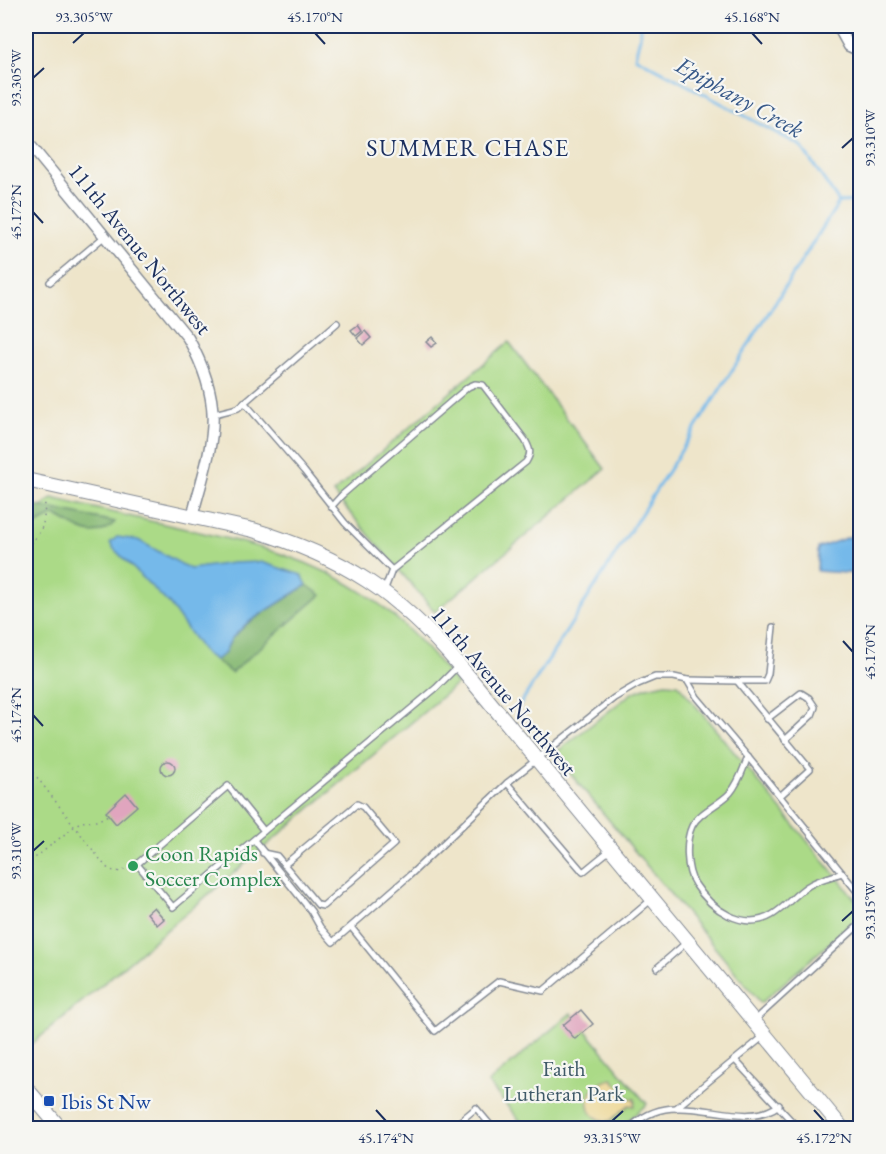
<svg xmlns="http://www.w3.org/2000/svg" width="886" height="1154" viewBox="0 0 886 1154" font-family="'EB Garamond',serif">
<rect width="100%" height="100%" fill="#f6f6f2"/>
<filter id="ink" filterUnits="userSpaceOnUse"><feTurbulence type="fractalNoise" baseFrequency=".0167" numOctaves="2"/><feDisplacementMap in="SourceGraphic" scale="12" xChannelSelector="R" yChannelSelector="G"/><feConvolveMatrix kernelMatrix="1 2 1 2 8 2 1 2 1" color-interpolation-filters="sRGB"/></filter>
<filter id="wash" filterUnits="userSpaceOnUse"><feTurbulence type="fractalNoise" baseFrequency=".008" numOctaves="4" result="noise"/><feDisplacementMap in="SourceGraphic" scale="24" xChannelSelector="R" yChannelSelector="G"/><feGaussianBlur stdDeviation="1.35" result="paint"/><feColorMatrix in="noise" values="0 0 0 0 0 0 0 0 0 0 0 0 0 0 0 0 0 1.4 0 .05"/><feComposite in="paint" operator="in"/></filter>
<g filter="url(#wash)">
<rect width="100%" height="100%" fill="#eee5ca"/>
<!-- green -->
<g fill="#abda87" stroke="#638472" stroke-width="1.5">
<polygon points="509,342 605,469 435,612 333,493"/>
<path d="M 52,498 C 97,509 141,519 186,529 C 253,544 312,558 370,597 C 404,622 431,651 457,684 L 26,1049 L 26,521 Z"/>
<polygon points="665,683 678,684 860,905 860,912 857,919 761,1003 554,754 632,693 647,687"/>
<polygon points="571,1013 647,1104 620,1128 526,1128 488,1083"/>
</g>
<!-- forest -->
<g fill="#88ba74" stroke="#527469" stroke-width="1.5">
<path d="M 29,504 L 115,522 C 94,545 75,526 55,515 L 33,526 L 26,532 L 26,505 Z"/>
<polygon points="307,585 321,595 231,673 215,660 224,654 231,639 248,623"/>
</g>
<!-- sand -->
<path fill="#eeda9e" stroke="#84847e" stroke-width="1.5" d="M 612,1079 L 629,1098 L 635,1099 L 634,1106 L 629,1105 L 610,1121 C 582,1122 580,1085 612,1079 Z"/>
<!-- water -->
<g fill="#74b9ea" stroke="#4874a4" stroke-width="1.5">
<polygon points="860,533 860,574 817,571 818,548"/>
<polygon points="117,537 138,540 190,569 232,563 261,562 302,575 307,585 247,623 231,639 224,654 215,660 204,653 170,605 114,549 110,543"/>
</g>
<g fill="none" stroke-linecap="round" stroke-linejoin="round">
<!-- stream -->
<g stroke="#74b9ea" stroke-width="3">
<polyline points="640,26 640,37 635,57 801,146 839,202"/>
<polyline points="839,202 860,201"/>
<polyline points="519,706 839,202"/>
</g>
</g>
<g id="blocks">
<!-- building -->
<g fill="#e0a5be">
<polygon points="214,26 236,26 216,32"/>
<polygon points="358,325 362,331 356,336 351,330"/>
<polygon points="365,331 371,338 363,345 357,338"/>
<polygon points="432,337 437,343 431,347 426,342"/>
<circle cx="168" cy="768" r="7"/>
<polygon points="126,793 137,806 116,824 106,812"/>
<polygon points="154,907 164,919 157,925 147,913"/>
<polygon points="581,1010 593,1024 575,1039 563,1025"/>
</g>
</g>
</g>
<g filter="url(#ink)">
<use href="#blocks" fill-opacity="0" stroke="#848a94" stroke-width="1.5"/>
<g fill="none" stroke-linecap="round" stroke-linejoin="round">
<!-- service casing -->
<g stroke="#848a94" stroke-width="8">
<g id="service">
<polyline points="50,282 105,236"/>
<polyline points="244,402 304,471 345,523 392,570 384,591"/>
<polyline points="214,414 238,408 337,323"/>
<path d="M 331,507 L 342,495 L 468,387 L 475,384 L 483,385 L 525,440 C 530,449 532,453 526,462 L 392,570"/>
<polyline points="687,680 737,681 810,769 780,796"/>
<polyline points="737,681 765,681 768,674 773,627"/>
<polyline points="767,719 801,693 809,698 815,707 812,715 785,740"/>
<path d="M 748,757 C 743,769 739,783 730,793 C 719,805 699,812 692,826 C 685,841 686,871 695,884 C 711,909 743,932 772,915 C 786,907 795,894 808,886 C 818,879 831,877 842,873"/>
<polyline points="507,783 583,872 610,850"/>
<polygon points="228,786 264,831 173,907 137,864"/>
<polyline points="264,831 436,688 458,666"/>
<polyline points="254,840 311,911 320,927 333,942 410,875 507,783 614,698 638,684 655,677 674,677 687,680 697,697 748,757 860,895"/>
<polyline points="263,853 277,856 318,905 323,906 394,844 363,807 357,804 284,865"/>
<polyline points="351,927 435,1031 499,981 543,991 651,900"/>
<polyline points="657,968 687,942"/>
<polyline points="755,1020 860,924"/>
<polyline points="735,1060 798,1128"/>
<polyline points="676,1108 764,1036"/>
<polyline points="452,1128 476,1108 493,1128"/>
<path d="M 630,1128 C 676,1081 739,1135 779,1105"/>
</g>
</g>
<!-- minor casing -->
<g stroke="#848a94" stroke-width="13">
<g id="minor">
<polyline points="838,26 849,46 856,49 860,47"/>
<path d="M 26,140 L 188,338 C 228,410 212,442 192,517"/>
</g>
</g>
<!-- tertiary casing -->
<g stroke="#848a94" stroke-width="16">
<g id="tertiary">
<path d="M 26,480 L 253,530 C 344,557 398,593 459,665 L 842,1128"/>
<polyline points="26,1088 60,1128"/>
</g>
</g>
<!-- path -->
<g stroke="#848a94" stroke-width="1.5" stroke-dasharray="1.5 4.5" stroke-linecap="butt">
<path d="M 26,547 C 44,532 44,524 45,501"/>
<path d="M 26,763 L 106,867 C 116,874 121,872 131,867"/>
<polyline points="26,865 80,822 97,821 108,815"/>
</g>
<!-- service -->
<use href="#service" stroke="#fff" stroke-width="5"/>
<!-- minor -->
<use href="#minor" stroke="#fff" stroke-width="10"/>
<!-- tertiary -->
<use href="#tertiary" stroke="#fff" stroke-width="14"/>
</g>
</g>
<!-- ticks -->
<path fill="none" stroke="#1b2f5e" stroke-width="2" d="M 315,33 L 325,44M 752,33 L 762,44M 73,43 L 84,33M 33,78 L 44,68M 842,148 L 853,138M 33,212 L 43,223M 843,641 L 853,652M 33,715 L 43,726M 33,851 L 44,841M 842,921 L 853,911M 376,1110 L 386,1121M 814,1110 L 824,1121M 612,1121 L 623,1111"/>
<!-- markers -->
<circle fill="#2e9e5b" stroke="#f6f6f2" stroke-width="2" cx="133" cy="866" r="6"/>
<rect fill="#1a4fb4" stroke="#f6f6f2" stroke-width="2" x="43" y="1095" width="12" height="12" rx="3"/>
<g text-anchor="middle" dominant-baseline="central" stroke-width="4.5" stroke-linejoin="round" paint-order="stroke">
<!-- street labels -->
<g font-size="22" fill="#1b2f5e" stroke="#f6f6f2">
<text transform="translate(140 249) rotate(51)">111th Avenue Northwest</text>
<text transform="translate(504 691) rotate(50)">111th Avenue Northwest</text>
</g>
<!-- leisure labels -->
<g font-size="22" fill="#27864d" stroke="#f6f6f2" text-anchor="start">
<text x="145" y="853">Coon Rapids<tspan x="145" dy="25">Soccer Complex</tspan></text>
</g>
<!-- park labels -->
<g font-size="22" fill="#3f5a68" stroke="#f6f6f2">
<text x="564" y="1068">Faith<tspan x="564" dy="25">Lutheran Park</tspan></text>
</g>
<!-- transit labels -->
<g font-size="22" fill="#164399" stroke="#f6f6f2" text-anchor="start">
<text x="61" y="1101">Ibis St Nw</text>
</g>
<!-- water labels -->
<g font-size="24" font-style="italic" fill="#365888" stroke="#f6f6f2">
<text transform="translate(740 97) rotate(29)">Epiphany Creek</text>
</g>
<!-- neighbourhood labels -->
<g font-size="24" letter-spacing="1.5" fill="#1b2f5e" stroke="#f6f6f2">
<text x="468" y="147">SUMMER CHASE</text>
</g>
</g>
<!-- margin -->
<rect width="886" height="1154" fill="none" stroke="#f6f6f2" stroke-width="66"/>
<rect x="33" y="33" width="820" height="1088" fill="none" stroke="#1b2f5e" stroke-width="2"/>
<g font-size="15" text-anchor="middle" fill="#1b2f5e">
<text x="84" y="22">93.305°W</text>
<text x="315" y="22">45.170°N</text>
<text x="752" y="22">45.168°N</text>
<text transform="translate(16 78) rotate(-90)" y="5">93.305°W</text>
<text transform="translate(870 138) rotate(-90)" y="5">93.310°W</text>
<text transform="translate(16 212) rotate(-90)" y="5">45.172°N</text>
<text transform="translate(870 652) rotate(-90)" y="5">45.170°N</text>
<text transform="translate(16 715) rotate(-90)" y="5">45.174°N</text>
<text transform="translate(16 851) rotate(-90)" y="5">93.310°W</text>
<text transform="translate(870 911) rotate(-90)" y="5">93.315°W</text>
<text x="386" y="1143">45.174°N</text>
<text x="612" y="1143">93.315°W</text>
<text x="824" y="1143">45.172°N</text>
</g>
</svg>
